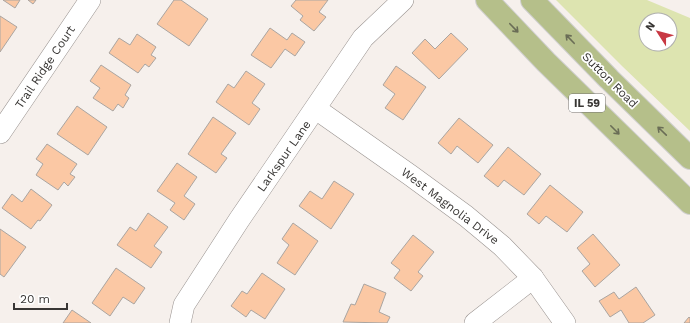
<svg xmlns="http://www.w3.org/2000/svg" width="690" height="323" viewBox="0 0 690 323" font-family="'Work Sans',sans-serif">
<rect width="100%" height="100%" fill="#f6f0ec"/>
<!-- green -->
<path fill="#dde4b0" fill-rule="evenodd" d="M 556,0 L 647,0 L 690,18 L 690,131 L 622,66 ZM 646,20 L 670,20 L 670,44 L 646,44 Z"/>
<!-- building -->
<g fill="#fbc8a4" stroke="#aaa5a1">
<polygon points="3,0 20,0 15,8"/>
<polygon points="28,0 36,0 33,4"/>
<polygon points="174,0 181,0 208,19 189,46 157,24"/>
<polygon points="296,0 328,0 319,12 326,17 314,31 300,20 303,16 291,6"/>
<polygon points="0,16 17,27 0,52"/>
<polygon points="270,28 287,40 292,33 305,42 295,56 285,49 271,68 251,55"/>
<polygon points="451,33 468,49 439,79 412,53 425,39 435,49"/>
<polygon points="137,34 156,47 151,55 156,58 149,67 145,64 138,73 109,53 119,38 130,45"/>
<polygon points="101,65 131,85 125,95 129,98 123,108 118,104 113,111 93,98 100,88 90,81"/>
<polygon points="396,66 426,87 403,120 385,108 395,94 383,85"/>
<polygon points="246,71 265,84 252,103 260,109 249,125 216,102 228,84 234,88"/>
<polygon points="77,106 107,127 88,155 57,134"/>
<polygon points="213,117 236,133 221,154 227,158 216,173 188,154"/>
<polygon points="459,118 493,145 478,163 457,146 451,154 438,143"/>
<polygon points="47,144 77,164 70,174 75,177 68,186 64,182 58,190 36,175 43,164 36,159"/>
<polygon points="508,147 541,174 524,195 504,180 498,187 484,176"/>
<polygon points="177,163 197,177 184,196 195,204 184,220 170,210 175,203 157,191"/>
<polygon points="334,181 354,194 331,229 299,206 310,191 322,199"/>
<polygon points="550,185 583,212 567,232 546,216 539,224 527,214"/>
<polygon points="31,189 52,205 40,221 38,220 31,229 2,208 12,194 22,202"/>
<polygon points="148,213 168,227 154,246 162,252 151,268 117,245 130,227 136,231"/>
<polygon points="293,223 318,241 295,275 277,263 289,245 282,239"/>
<polygon points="0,229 26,247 4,277 0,274"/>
<polygon points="593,234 620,265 595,287 582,271 590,264 577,248"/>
<polygon points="413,235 434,252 418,272 423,276 411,291 394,278 400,270 391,263"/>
<polygon points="116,268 145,288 134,304 123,297 110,316 92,303"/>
<polygon points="262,273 285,289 265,319 251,310 246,317 231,306 242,291 247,294"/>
<polygon points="364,284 386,293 379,312 390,317 387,323 343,322 351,304 355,305"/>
<polygon points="636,287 655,315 643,323 629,323 621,310 610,317 599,301 614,292 619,299"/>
<polygon points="72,310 91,323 63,323"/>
<polygon points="689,317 690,318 690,323 684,323"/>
</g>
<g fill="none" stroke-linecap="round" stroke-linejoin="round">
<!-- minor casing -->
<g stroke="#999390" stroke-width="22">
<g id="minor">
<polyline points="316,109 410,175 466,216 502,246 533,278 565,323"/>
<polyline points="0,133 90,0"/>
<polyline points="180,323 184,305 239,220 363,38 403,0"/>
<polyline points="475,323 533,278"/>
</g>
</g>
<!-- major casing -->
<g stroke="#cfcfce" stroke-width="24">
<g id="major">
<polyline points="487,0 546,62 690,203"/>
<polyline points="532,0 609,79 690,158"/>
</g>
</g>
<!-- minor -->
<use href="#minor" stroke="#fff" stroke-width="21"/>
<!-- major -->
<use href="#major" stroke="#b5bf8a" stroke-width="22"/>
</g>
<!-- one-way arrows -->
<defs><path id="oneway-shaft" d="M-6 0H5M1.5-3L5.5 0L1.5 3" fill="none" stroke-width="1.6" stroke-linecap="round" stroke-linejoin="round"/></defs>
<g stroke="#6a6d56">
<use href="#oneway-shaft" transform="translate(514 28) rotate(46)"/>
<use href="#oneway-shaft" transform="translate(570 39) rotate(-134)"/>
<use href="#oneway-shaft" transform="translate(615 130) rotate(45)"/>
<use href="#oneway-shaft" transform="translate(662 131) rotate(-136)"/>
</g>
<g text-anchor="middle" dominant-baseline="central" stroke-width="3.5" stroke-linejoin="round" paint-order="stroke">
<!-- shield labels -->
<rect fill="#fff" stroke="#747271" stroke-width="1" x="569" y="94" width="36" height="18" rx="3"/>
<g font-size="11" font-weight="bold" fill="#383634">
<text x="587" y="103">IL 59</text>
</g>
<!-- street labels -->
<g font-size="12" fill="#383634" stroke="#fff">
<text transform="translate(45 67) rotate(-56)">Trail Ridge Court</text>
<text transform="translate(610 80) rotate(45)">Sutton Road</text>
<text transform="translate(284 156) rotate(-55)">Larkspur Lane</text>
<text transform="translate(450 206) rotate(37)">West Magnolia Drive</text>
</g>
</g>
<!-- north arrow -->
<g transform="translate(658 32) rotate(306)"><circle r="19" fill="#ffffff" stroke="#afafae"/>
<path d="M0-3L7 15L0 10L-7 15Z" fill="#c83843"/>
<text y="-6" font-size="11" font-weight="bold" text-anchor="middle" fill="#383634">N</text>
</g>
<!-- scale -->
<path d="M14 303v6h53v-6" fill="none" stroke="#383634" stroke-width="2"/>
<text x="20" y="303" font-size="12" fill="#383634" stroke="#ffffff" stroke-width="3" paint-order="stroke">20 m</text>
</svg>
